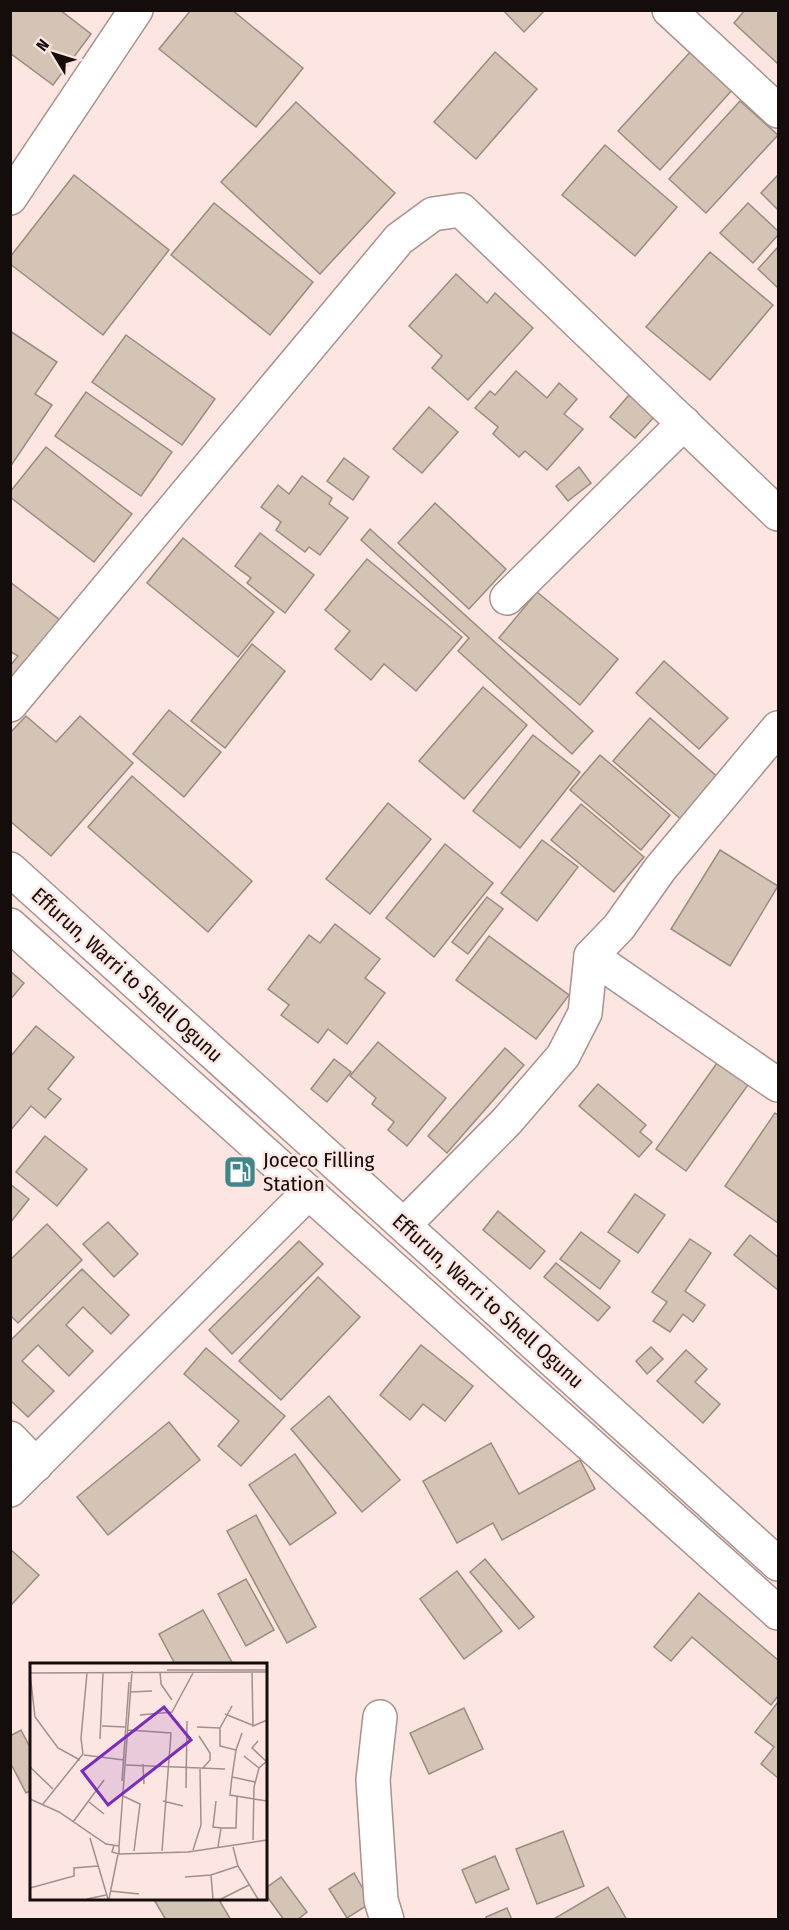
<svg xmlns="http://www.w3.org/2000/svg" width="789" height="1930" viewBox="0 0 789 1930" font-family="'Fira Sans Condensed',sans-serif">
<rect width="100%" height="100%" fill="#fde6e1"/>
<!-- building -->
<g fill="#d3c4b6" stroke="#998c7e" stroke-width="1.5">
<polygon points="10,10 60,10 91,34 53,85 10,53"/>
<polygon points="191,10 232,10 303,68 256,127 159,49"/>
<polygon points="503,10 545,10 524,32"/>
<polygon points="745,10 778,10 778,64 734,23"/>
<polygon points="692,50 733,89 660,170 618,131"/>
<polygon points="495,52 537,89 476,159 434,122"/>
<polygon points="740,101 778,135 706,213 669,179"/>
<polygon points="296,102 395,193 320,274 221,182"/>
<polygon points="605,145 677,207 635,256 562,195"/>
<polygon points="74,175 169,250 103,335 10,264 10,257"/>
<polygon points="778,175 778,210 761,193"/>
<polygon points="214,203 313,282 270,335 171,255"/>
<polygon points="748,203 778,231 778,235 753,263 720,233"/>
<polygon points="778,247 778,288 758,269"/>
<polygon points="710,252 773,305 710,380 646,327"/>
<polygon points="456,274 487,303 495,293 533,328 468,400 432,368 442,356 409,326"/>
<polygon points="10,331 57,362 35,394 52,405 10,467"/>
<polygon points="126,335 215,399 182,445 92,382"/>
<polygon points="516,371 547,398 559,383 577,399 564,414 583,429 547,470 525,451 519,457 493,434 498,427 475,408 490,391 495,395"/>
<polygon points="86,392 172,452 141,496 55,436"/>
<polygon points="629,395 654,417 635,438 610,417"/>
<polygon points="429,407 458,432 422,473 393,449"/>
<polygon points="46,447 132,514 94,562 10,497 10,492"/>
<polygon points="344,458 369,477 353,500 327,481"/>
<polygon points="579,467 591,483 568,501 556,486"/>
<polygon points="302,476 332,498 329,504 348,518 320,555 309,547 305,552 276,530 281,522 261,507 278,485 289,494"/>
<polygon points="435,503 506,569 469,609 398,543"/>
<polygon points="370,529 593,731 572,754 458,651 469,638 361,540"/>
<polygon points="260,533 314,575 285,613 247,583 251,578 235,566"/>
<polygon points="183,538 274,612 238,657 147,583"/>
<polygon points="367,559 462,637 416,691 384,664 371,680 335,649 350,631 325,610"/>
<polygon points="10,582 64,623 10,691 10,666 18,656 10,651"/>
<polygon points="537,592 618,659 580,705 499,638"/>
<polygon points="252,644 285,671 225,748 191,721"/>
<polygon points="664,661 728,718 699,749 636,693"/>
<polygon points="483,687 527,725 464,799 419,761"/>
<polygon points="169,710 221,752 184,797 133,754"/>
<polygon points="26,716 56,742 80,716 133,763 51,856 10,821 10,733"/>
<polygon points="650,718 720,779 683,821 613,761"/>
<polygon points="533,735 580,772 520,848 473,811"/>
<polygon points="600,755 670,815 641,850 570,790"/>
<polygon points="132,776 252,881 208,932 88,827"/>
<polygon points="388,803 431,839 370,914 326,879"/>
<polygon points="581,804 644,857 614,892 551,840"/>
<polygon points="542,840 578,867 537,921 501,893"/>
<polygon points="445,844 493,883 434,957 386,918"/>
<polygon points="720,850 778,886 730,966 671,929"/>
<polygon points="487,897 503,909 468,954 452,942"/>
<polygon points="335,924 380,959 365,978 385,993 347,1044 328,1029 318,1043 281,1015 289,1005 268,989 309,935 320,943"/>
<polygon points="489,936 569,995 536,1039 456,980"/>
<polygon points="10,971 24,983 10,1000"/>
<polygon points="36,1026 74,1057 48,1089 61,1099 45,1118 31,1106 10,1131 10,1057"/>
<polygon points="378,1042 446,1098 407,1146 388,1130 394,1122 372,1104 376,1098 350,1076"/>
<polygon points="505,1048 524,1065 447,1153 428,1136"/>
<polygon points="334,1059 351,1072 327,1102 311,1089"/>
<polygon points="717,1063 748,1085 686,1171 656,1149"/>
<polygon points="598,1084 646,1125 640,1132 652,1142 639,1157 579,1106"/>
<polygon points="775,1113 778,1115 778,1223 725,1186"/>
<polygon points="45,1136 87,1169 57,1206 16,1172"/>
<polygon points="10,1184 29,1199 10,1223"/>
<polygon points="635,1194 665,1215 638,1253 608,1232"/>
<polygon points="498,1211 545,1251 530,1269 483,1230"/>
<polygon points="108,1222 138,1254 114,1277 83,1244"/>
<polygon points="47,1224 82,1260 18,1323 10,1315 10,1260"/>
<polygon points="581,1232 620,1261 600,1289 560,1259"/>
<polygon points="750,1235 778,1257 778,1290 734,1255"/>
<polygon points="690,1239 711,1253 685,1291 705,1305 693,1322 683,1314 670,1332 653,1321 667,1302 652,1292"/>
<polygon points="299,1241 323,1264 232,1354 209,1330"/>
<polygon points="556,1263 610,1307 598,1321 544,1277"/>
<polygon points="82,1269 129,1315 111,1334 83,1307 66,1325 93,1351 69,1376 38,1345 22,1361 54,1391 28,1417 10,1400 10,1341"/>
<polygon points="318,1277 360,1317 281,1400 239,1361"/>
<polygon points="421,1345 473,1386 445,1421 423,1404 410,1420 380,1395"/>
<polygon points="651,1347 663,1359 647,1374 636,1361"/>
<polygon points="206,1348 285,1416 241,1466 218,1446 239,1421 184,1374"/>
<polygon points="686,1350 707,1369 695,1382 720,1404 703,1423 657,1381"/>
<polygon points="329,1396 400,1480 362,1512 291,1429"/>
<polygon points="169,1422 200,1460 108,1535 77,1497"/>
<polygon points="491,1443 519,1494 580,1460 595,1489 502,1540 493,1523 457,1543 423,1481"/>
<polygon points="295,1454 336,1513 290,1545 249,1485"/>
<polygon points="256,1515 316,1627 287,1643 227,1531"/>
<polygon points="10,1549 39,1575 12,1604 10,1603"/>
<polygon points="485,1559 534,1617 519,1629 470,1572"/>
<polygon points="457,1571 502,1631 464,1659 420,1599"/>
<polygon points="246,1579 274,1630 246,1646 218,1594"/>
<polygon points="699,1593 778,1660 778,1696 771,1705 692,1637 671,1661 654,1647"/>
<polygon points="203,1610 233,1664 175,1664 159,1634"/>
<polygon points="778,1702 778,1778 761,1764 774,1747 755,1732"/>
<polygon points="464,1708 483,1749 429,1774 410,1733"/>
<polygon points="21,1730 32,1751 32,1790 26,1793 10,1762 10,1736"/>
<polygon points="563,1831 584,1886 537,1904 516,1849"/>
<polygon points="495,1856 509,1889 476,1903 462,1870"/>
<polygon points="354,1873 371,1903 347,1918 329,1889"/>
<polygon points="281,1877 307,1912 297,1920 284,1920 266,1895 266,1888"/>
<polygon points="608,1887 627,1920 552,1920"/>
<polygon points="153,1898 218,1898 231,1920 166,1920"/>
<polygon points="507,1908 512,1920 487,1920 486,1917"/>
</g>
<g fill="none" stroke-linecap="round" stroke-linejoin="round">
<!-- minor casing -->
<g stroke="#a7928e" stroke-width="36">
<g id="minor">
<polyline points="669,10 778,111"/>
<polyline points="10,198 136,10"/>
<polyline points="507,598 684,423"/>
<polyline points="10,705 399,239 433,214 461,210 778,514"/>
<polyline points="10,869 778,1564"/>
<polyline points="10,925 778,1613"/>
<polyline points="591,956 778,1085"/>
<polyline points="405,1224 507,1121 563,1056 585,1013 591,956 619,927 660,869 778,728"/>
<polyline points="10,1438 36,1465"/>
<polyline points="10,1490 308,1193"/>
<polyline points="380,1717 373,1780 381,1900 387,1920"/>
</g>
</g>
<!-- minor -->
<use href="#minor" stroke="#fff" stroke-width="33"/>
</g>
<!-- icons -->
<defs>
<g id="fuel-square" transform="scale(1.725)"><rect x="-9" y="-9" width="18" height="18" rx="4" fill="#3f878a" stroke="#fde6e1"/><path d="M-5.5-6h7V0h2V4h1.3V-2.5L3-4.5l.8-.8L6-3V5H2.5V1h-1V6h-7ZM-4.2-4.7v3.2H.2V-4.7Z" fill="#fff"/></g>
</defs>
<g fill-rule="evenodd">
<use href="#fuel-square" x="240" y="1172"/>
</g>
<g text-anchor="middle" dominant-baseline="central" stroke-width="5" stroke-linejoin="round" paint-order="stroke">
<!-- street labels -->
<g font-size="21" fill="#150d0c" stroke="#fde6e1">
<text transform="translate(127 975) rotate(42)">Effurun, Warri to Shell Ogunu</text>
<text transform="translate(488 1301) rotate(42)">Effurun, Warri to Shell Ogunu</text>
</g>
<!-- poi labels -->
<g font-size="21" fill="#150d0c" stroke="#fde6e1" text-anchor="start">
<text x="263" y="1160">Joceco Filling<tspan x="263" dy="24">Station</tspan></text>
</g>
</g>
<!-- overview -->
<g transform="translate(30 1663)">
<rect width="237" height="237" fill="#fde6e1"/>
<path fill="none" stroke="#a08f8c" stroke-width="1.5" d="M 137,7 L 237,7M 130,9 L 131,21 L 142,37M 222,9 L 223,63 L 237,57M 0,10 L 237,9M 0,10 L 5,54 L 28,85 L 50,97M 101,29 L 122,28M 195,51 L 222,62M 110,52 L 142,49 L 163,10M 72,63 L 96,64M 167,64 L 190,65 L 202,43M 190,65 L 190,83 L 206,87 L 202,114 L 225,119M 98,67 L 141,70 L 132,188M 169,73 L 180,90 L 180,97 L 172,106M 70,76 L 73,10M 228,78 L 222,85 L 237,99M 206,87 L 212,70M 54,92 L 94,97M 214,93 L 229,105M 113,101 L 114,121M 96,102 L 195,106M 0,104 L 23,126M 202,114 L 200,132 L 237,138M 92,118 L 99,19M 156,125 L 157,58M 93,133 L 110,141 L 104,188M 0,136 L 29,149 L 76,181 L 89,183 L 89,191 L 82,189 L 84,182M 133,138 L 153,143M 186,138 L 183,164 L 191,165 L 188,184M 59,139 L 74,151M 13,141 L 53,91 L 51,75 L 57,10M 43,159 L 74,117M 191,165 L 206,165 L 207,134M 60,175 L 78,236M 223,177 L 224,124 L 229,105 L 237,98M 89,183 L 102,8M 203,184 L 208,203 L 228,236M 163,187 L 171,162 L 170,106M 89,191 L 158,189 L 237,177M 181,212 L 183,236M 155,214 L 181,212 L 208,203M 0,225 L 44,213 L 44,205 L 68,203M 80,228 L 109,231M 57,236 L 76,232M 79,236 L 88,191M 191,236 L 219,222"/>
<path fill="#7b2cbf" fill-opacity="0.15" stroke="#7b2cbf" stroke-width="3" d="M 134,44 L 161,77 L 78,142 L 52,108 Z"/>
<rect width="237" height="237" fill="none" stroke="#150d0c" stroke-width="3"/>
</g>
<!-- border -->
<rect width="789" height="1930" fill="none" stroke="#150d0c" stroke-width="24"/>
<!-- north arrow -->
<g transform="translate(54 54) rotate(308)" stroke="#fde6e1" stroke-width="4.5" paint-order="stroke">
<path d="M0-4.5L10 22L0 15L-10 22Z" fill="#150d0c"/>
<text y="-9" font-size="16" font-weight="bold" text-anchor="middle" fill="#150d0c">N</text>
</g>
</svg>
